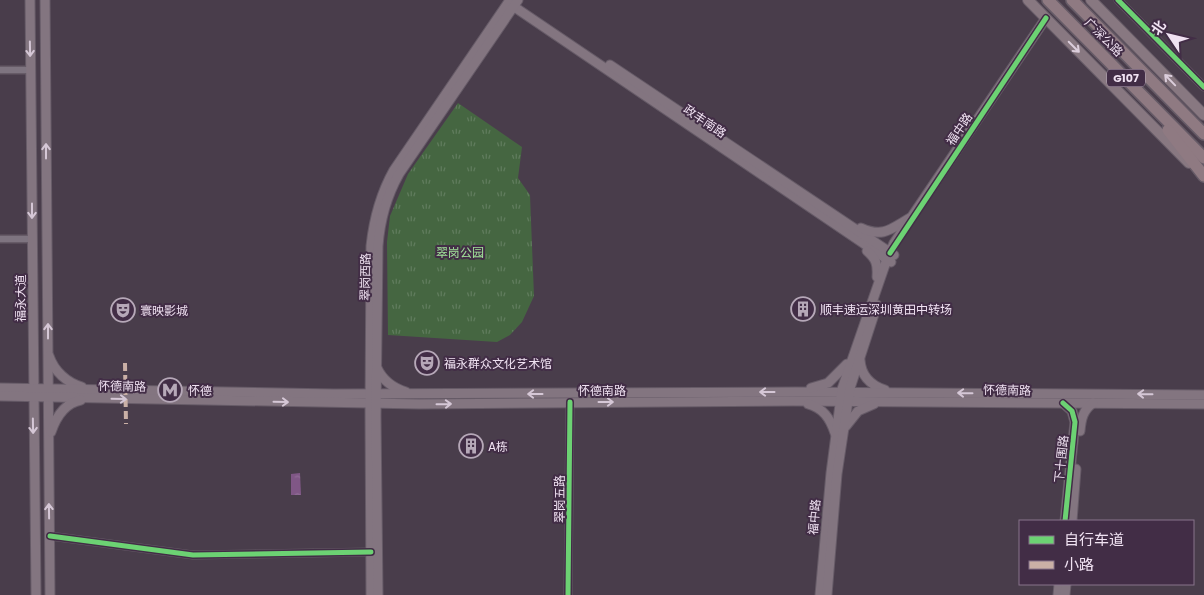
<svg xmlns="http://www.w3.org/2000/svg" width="1204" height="595" viewBox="0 0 1204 595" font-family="Poppins,'Noto Sans SC',sans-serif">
<defs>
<pattern id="grass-tufts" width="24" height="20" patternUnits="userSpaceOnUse" patternTransform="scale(1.25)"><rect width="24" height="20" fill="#456641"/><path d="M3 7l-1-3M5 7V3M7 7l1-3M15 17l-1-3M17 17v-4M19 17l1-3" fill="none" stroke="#607c5d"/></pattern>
<pattern id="water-ripples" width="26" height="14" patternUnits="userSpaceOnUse" patternTransform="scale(1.25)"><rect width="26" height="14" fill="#805786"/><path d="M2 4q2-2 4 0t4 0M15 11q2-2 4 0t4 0" fill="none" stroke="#926f98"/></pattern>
</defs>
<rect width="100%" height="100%" fill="#493d4b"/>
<!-- grass -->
<polygon fill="url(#grass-tufts)" points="458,103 522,147 518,178 530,195 534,296 522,322 510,335 497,342 388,335 387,242 390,216 408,174"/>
<!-- water -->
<polygon fill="url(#water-ripples)" points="300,473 301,495 291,495 291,474"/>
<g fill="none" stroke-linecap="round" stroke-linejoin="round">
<!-- street casing -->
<g stroke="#665b67" stroke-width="9">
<g id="street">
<polyline points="1118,0 1204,87"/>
<polyline points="0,70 30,70"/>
<polyline points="0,239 32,239"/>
<polyline points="50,536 193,555 371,552"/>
<polyline points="568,595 570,402"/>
</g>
</g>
<!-- secondary casing -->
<g stroke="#665b67" stroke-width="11">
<g id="secondary">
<polyline points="30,0 36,595"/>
<polyline points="45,0 50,595"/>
<polyline points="510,4 891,262"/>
<polyline points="610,65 894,255"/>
<path d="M 861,228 C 883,238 891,229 910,218"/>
<path d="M 867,251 C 876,259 878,264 877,277"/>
<path d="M 49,356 C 54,371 67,383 82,387"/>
<path d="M 860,360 C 861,376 870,385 885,390"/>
<path d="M 377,368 C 383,381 393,388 406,392"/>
<polyline points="0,388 334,394 796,392 1204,395"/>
<polyline points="811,388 828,383 847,364"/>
<polyline points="0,396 419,404 793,401 1204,404"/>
<polyline points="1063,403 1072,411 1075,422 1065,521"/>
<path d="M 808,404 C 823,408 830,418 835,433"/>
<polyline points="846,426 858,411 874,404"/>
<path d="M 1080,431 C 1081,419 1083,410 1093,403"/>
<path d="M 51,432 C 56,417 65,403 81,400"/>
<polyline points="1072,521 1076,469"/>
<path d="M 371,595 L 370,411 L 371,246 C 374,218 380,195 394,170 L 510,0"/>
<path d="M 378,595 L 376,416 L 378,246 C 380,219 386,197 399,174 L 518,0"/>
<polyline points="820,595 831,473 842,389 887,259 894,243 1046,18"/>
<polyline points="827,595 837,474 850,388 877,305"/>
<polyline points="1058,595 1059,584"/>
<polyline points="1065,595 1066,584"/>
</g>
</g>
<!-- primary casing -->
<g stroke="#665b67" stroke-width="12">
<g id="primary">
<polyline points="1028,0 1189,163"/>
<polyline points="1091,0 1204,115"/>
</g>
</g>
<!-- highway casing -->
<g stroke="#665b67" stroke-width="14">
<g id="highway">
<polyline points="1048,0 1204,158"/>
<polyline points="1072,0 1204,134"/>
<polyline points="1168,130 1204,176"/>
</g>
</g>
<!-- street -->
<use href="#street" stroke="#7e7480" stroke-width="6"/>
<!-- secondary -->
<use href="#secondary" stroke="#837580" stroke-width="9"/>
<!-- primary -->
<use href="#primary" stroke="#887881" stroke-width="10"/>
<!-- highway -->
<use href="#highway" stroke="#8f7a82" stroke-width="11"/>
<!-- quiet -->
<polyline stroke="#cab0a6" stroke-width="4" stroke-dasharray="8 4" stroke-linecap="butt" points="125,363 126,424"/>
<!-- cycleway casing -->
<g stroke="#422d46" stroke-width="8">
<g id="cycleway">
<polyline points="1118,0 1204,87"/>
<polyline points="890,253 1046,18"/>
<polyline points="1063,403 1072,411 1075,422 1065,521"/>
<polyline points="50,536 193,555 371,552"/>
<polyline points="568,595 570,402"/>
</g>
</g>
<!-- cycleway -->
<use href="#cycleway" stroke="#6cd273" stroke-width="5"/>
</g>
<!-- one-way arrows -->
<defs><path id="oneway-shaft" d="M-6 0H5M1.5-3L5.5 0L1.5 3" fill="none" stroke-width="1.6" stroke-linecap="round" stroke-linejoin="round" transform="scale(1.25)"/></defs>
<g stroke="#dbcddb">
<use href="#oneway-shaft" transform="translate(1074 47) rotate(45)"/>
<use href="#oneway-shaft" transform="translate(1170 80) rotate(-134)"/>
</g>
<g stroke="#d5c7d6">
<use href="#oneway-shaft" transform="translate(30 49) rotate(89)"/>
<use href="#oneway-shaft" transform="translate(46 151) rotate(-90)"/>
<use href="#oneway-shaft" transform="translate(32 211) rotate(90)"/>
<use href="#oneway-shaft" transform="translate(48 331) rotate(-90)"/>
<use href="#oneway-shaft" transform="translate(767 392) rotate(180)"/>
<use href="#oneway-shaft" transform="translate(965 393) rotate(-179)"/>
<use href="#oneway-shaft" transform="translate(535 394) rotate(180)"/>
<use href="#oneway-shaft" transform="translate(1145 394) rotate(-179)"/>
<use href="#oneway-shaft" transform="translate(119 399) rotate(1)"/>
<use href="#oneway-shaft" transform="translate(281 402) rotate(1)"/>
<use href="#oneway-shaft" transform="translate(606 402)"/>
<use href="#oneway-shaft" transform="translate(444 404) rotate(-1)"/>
<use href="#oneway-shaft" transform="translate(33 426) rotate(89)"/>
<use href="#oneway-shaft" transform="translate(49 511) rotate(-91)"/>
</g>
<!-- icons -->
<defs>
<g id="building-ring" transform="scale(1.25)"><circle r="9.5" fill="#422d46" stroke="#b6a8b8" stroke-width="1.5"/><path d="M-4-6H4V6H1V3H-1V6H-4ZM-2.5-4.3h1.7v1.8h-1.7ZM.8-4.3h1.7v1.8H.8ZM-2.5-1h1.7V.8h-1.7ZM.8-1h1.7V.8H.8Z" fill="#b6a8b8"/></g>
<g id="theatre-ring" transform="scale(1.25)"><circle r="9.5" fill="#422d46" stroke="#b6a8b8" stroke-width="1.5"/><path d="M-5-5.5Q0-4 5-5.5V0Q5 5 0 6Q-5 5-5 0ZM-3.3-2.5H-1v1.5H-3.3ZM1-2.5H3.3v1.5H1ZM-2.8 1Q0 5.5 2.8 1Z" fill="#b6a8b8"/></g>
<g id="metro-ring" transform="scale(1.25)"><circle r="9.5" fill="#422d46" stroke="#b6a8b8" stroke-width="1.5"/><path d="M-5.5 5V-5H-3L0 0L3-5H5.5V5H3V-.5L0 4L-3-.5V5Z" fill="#b6a8b8"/></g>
</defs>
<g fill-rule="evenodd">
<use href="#building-ring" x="803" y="309"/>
<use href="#theatre-ring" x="123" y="310"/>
<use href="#theatre-ring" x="427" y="363"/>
<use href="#metro-ring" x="170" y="390"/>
<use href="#building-ring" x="471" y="446"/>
</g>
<g text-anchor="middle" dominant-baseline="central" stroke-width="4" stroke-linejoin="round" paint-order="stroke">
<!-- shield labels -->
<rect fill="#422d46" stroke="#bcacbe" stroke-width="1" x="1107" y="69.5" width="38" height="17" rx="4"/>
<g font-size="11" font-weight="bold" fill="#f0e2f2">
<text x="1126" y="78">G107</text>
</g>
<!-- street labels -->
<g font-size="12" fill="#f0e2f2" stroke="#422d46">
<text transform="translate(1104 37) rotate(45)">广深公路</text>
<text transform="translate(705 121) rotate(34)">政丰南路</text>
<text transform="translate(959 129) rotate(-56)">福中路</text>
<text transform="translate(365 277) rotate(-89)">翠岗西路</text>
<text transform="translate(20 298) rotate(-90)">福永大道</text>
<text transform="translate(122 386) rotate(1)">怀德南路</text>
<text x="602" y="390">怀德南路</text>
<text transform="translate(1007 390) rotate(1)">怀德南路</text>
<text transform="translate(1061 459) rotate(-84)">下十围路</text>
<text transform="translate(559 499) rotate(-90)">翠岗五路</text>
<text transform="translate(814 517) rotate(-85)">福中路</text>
</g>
<!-- park labels -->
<g font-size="12" fill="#a1e399" stroke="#422d46">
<text x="460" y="252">翠岗公园</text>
</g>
<!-- poi labels -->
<g font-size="12" fill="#f0e2f2" stroke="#422d46" text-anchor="start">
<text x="820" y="309">顺丰速运深圳黄田中转场</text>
<text x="140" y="310">寰映影城</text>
<text x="444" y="363">福永群众文化艺术馆</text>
<text x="188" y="390">怀德</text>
<text x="488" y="446">A栋</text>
</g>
</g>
<!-- legend -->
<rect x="1019" y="520" width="175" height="65" fill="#422d46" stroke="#88758b"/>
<rect x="1029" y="536" width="25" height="8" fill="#6cd273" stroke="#88758b"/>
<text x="1064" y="545" font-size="15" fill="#f0e2f2">自行车道</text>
<rect x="1029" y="561" width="25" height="8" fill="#cab0a6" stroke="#88758b"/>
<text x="1064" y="570" font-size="15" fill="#f0e2f2">小路</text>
<!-- north arrow -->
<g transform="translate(1169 35) rotate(305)" stroke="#422d46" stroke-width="4" paint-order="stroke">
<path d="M0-4L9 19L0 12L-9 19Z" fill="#f0e2f2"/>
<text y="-8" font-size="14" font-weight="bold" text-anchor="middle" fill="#f0e2f2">北</text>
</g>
</svg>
